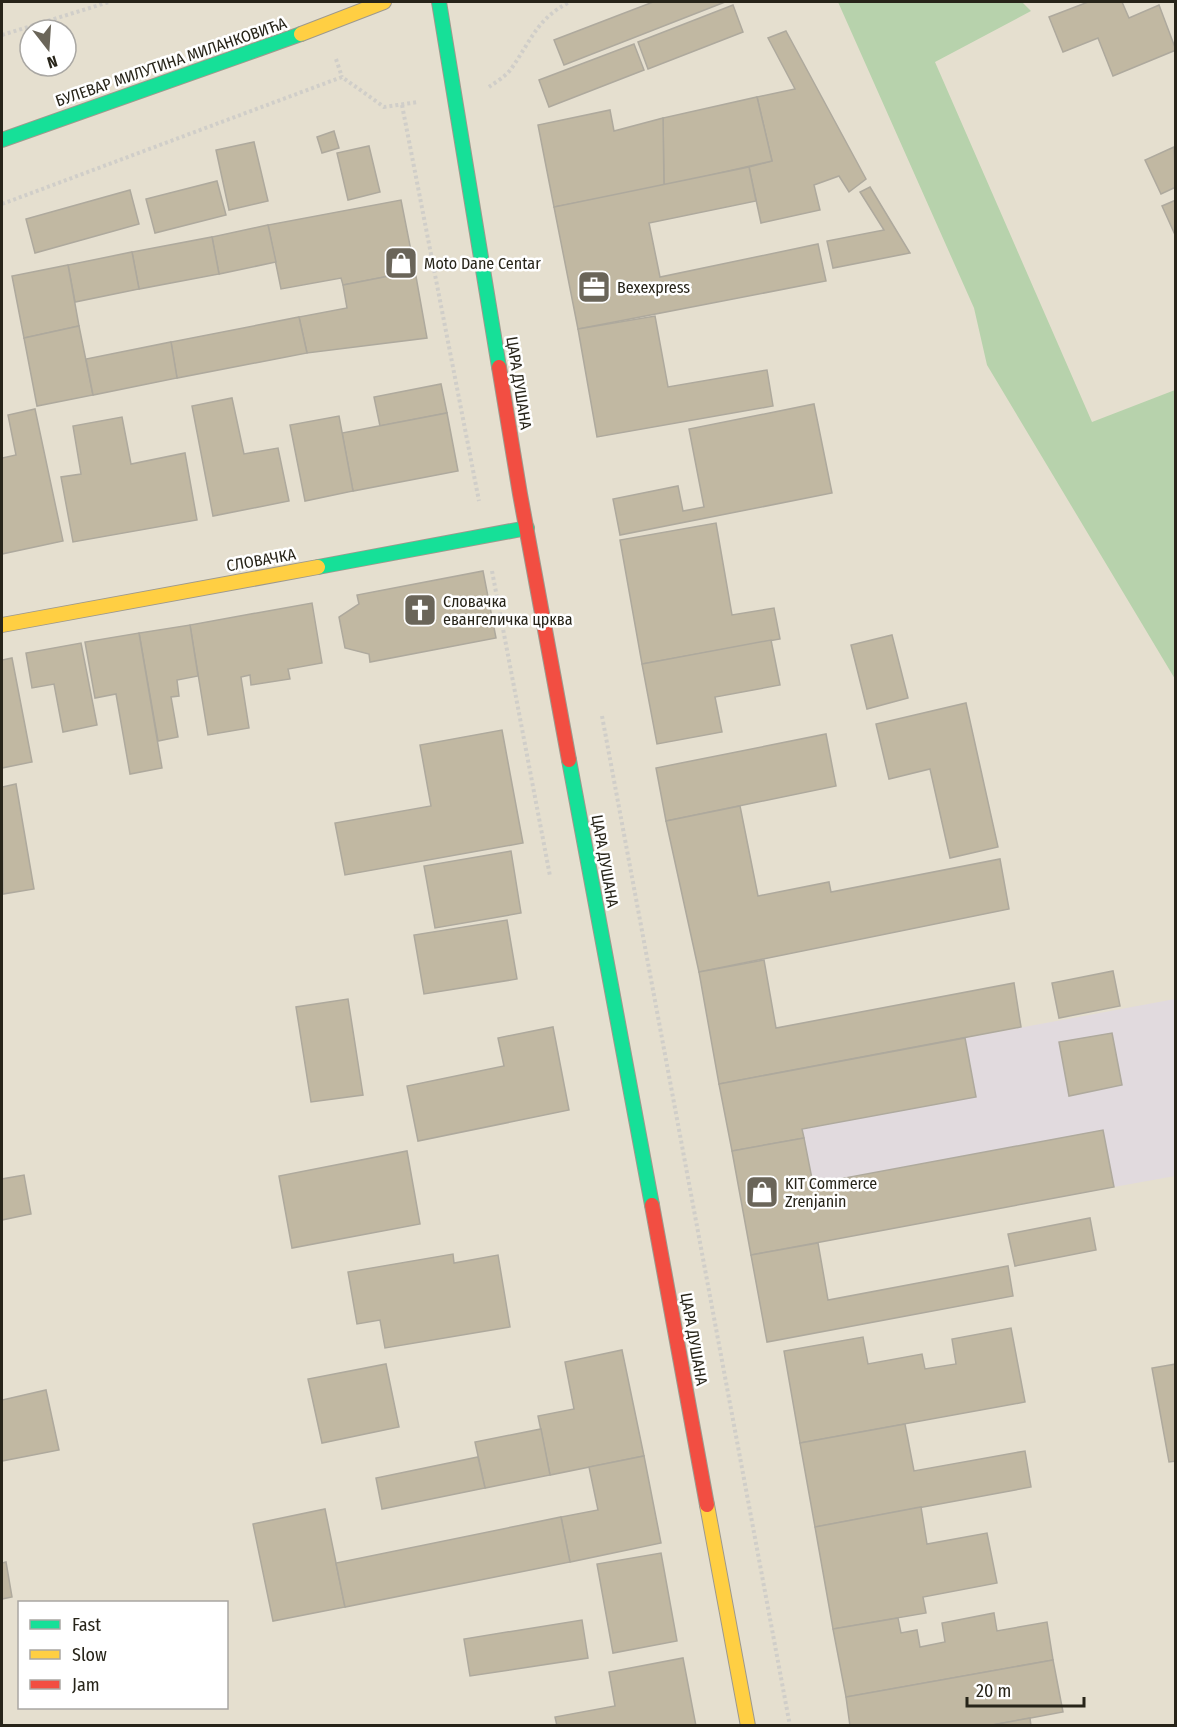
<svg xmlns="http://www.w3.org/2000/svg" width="1177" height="1727" viewBox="0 0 1177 1727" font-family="'Fira Sans Condensed',sans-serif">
<rect width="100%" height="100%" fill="#e5dfcf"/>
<!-- commercial -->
<polygon fill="#e1dade" points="1175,999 1175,1176 1114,1187 1103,1130 813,1184 802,1129 976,1097 965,1038"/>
<!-- green -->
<polygon fill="#b7d2ac" points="838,2 1022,2 1031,11 935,62 1092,422 1175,390 1175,679 987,365 974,308"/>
<!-- building -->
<g fill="#c1b8a2" stroke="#aea99d" stroke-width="1.5">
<polygon points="653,2 725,2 564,65 554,40"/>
<polygon points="1088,2 1122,2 1129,18 1159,5 1176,50 1113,76 1098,38 1063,52 1049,17"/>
<polygon points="733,5 743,32 648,69 638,42"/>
<polygon points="786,31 866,179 849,192 839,176 814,185 820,210 761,223 749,167 772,161 757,97 795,89 768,38"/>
<polygon points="634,44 644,70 549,107 539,80"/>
<polygon points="757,97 772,161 664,186 663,118"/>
<polygon points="610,110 614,131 663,118 664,186 554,207 538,125"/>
<polygon points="334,131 339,148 322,153 317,137"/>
<polygon points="254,142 268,201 229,210 216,150"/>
<polygon points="369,146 380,192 348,200 337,153"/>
<polygon points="1174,147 1176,187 1161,194 1145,160"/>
<polygon points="749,167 756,201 649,223 660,277 818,244 826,281 578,329 554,207"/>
<polygon points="217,181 226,215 155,233 146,199"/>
<polygon points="870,187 910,253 833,268 827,241 884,230 860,192"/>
<polygon points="130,190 139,224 35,253 26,219"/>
<polygon points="401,200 415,271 343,285 341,278 281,289 268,225"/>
<polygon points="1176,200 1176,237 1162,206"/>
<polygon points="268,225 276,262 219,274 212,237"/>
<polygon points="212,237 219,274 139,289 132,252"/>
<polygon points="132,252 139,289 75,302 68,265"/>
<polygon points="68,265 79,326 24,338 12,276"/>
<polygon points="415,271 427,338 307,353 299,317 347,308 343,285"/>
<polygon points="655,316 668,387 767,370 773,406 597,437 578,329"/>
<polygon points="299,317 307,353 177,378 171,342"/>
<polygon points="79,326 93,395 37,406 24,338"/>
<polygon points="171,342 177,378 93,395 86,359"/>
<polygon points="441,384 447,413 380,426 374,397"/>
<polygon points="232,398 244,454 278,448 289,501 213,516 192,406"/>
<polygon points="814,404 832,493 620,535 613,499 678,486 683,511 704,507 689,429"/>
<polygon points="35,409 63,541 2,554 2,458 16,455 8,415"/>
<polygon points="447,413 458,471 353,491 342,433"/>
<polygon points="339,416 353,491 305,501 290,425"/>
<polygon points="122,417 131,464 185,453 197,520 73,542 61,477 81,474 73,426"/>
<polygon points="716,523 732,615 774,608 780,639 642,664 620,540"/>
<polygon points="483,571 496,638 370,662 369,654 345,648 339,617 359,604 357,595"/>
<polygon points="312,603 322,663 288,669 290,679 251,685 250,675 241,677 249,728 208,735 190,625"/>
<polygon points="190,625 198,676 177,680 179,696 171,697 178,737 158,741 139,633"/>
<polygon points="139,633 162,768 130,774 116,694 95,698 85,642"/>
<polygon points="892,635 908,698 867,709 851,645"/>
<polygon points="771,640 780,685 715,697 722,732 657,744 642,664"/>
<polygon points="81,643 97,725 63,732 54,684 32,688 26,653"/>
<polygon points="12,658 32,762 2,768 2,660"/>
<polygon points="966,703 998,847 950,858 930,769 889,779 876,724"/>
<polygon points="502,730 523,843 345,875 335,823 431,806 420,745"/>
<polygon points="826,734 836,786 666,821 656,768"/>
<polygon points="16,784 34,889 3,894 2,787"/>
<polygon points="740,806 758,896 829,882 831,892 1000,859 1009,909 699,972 666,821"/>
<polygon points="511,851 521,913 435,928 424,866"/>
<polygon points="507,920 517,979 424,994 414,935"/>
<polygon points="764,960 776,1028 1014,983 1021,1027 719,1084 699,972"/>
<polygon points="1113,971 1120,1006 1059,1018 1052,983"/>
<polygon points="348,999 363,1095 311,1102 296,1007"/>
<polygon points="553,1027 569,1110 418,1141 407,1086 504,1066 498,1038"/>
<polygon points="1112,1033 1122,1085 1069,1096 1059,1042"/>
<polygon points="965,1038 976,1097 802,1129 804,1138 732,1151 719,1084"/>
<polygon points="1103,1130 1114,1187 751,1255 732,1151 804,1138 813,1184"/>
<polygon points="407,1151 420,1224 292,1248 279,1176"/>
<polygon points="24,1175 31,1214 2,1220 2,1179"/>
<polygon points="1090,1218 1096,1250 1015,1266 1008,1234"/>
<polygon points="818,1243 828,1300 1008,1266 1013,1296 767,1342 751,1255"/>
<polygon points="453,1254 454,1263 498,1255 510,1327 385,1348 380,1320 357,1324 348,1272"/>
<polygon points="1011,1328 1025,1402 800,1443 784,1351 863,1337 868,1364 922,1354 925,1369 956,1364 952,1339"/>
<polygon points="622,1350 644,1456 550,1475 538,1416 574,1409 565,1362"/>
<polygon points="386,1364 399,1427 322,1443 308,1379"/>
<polygon points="1176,1364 1176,1461 1169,1462 1152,1368"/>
<polygon points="46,1390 59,1450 2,1461 2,1400"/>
<polygon points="905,1424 914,1471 1025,1451 1031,1487 815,1527 800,1443"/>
<polygon points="541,1429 550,1475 485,1488 475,1442"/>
<polygon points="644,1456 661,1543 570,1562 561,1517 598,1510 589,1467"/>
<polygon points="478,1457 485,1488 382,1509 376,1478"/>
<polygon points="921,1507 927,1544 987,1533 997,1583 923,1597 926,1613 833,1629 815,1527"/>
<polygon points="325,1509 345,1607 273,1621 253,1524"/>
<polygon points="561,1517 570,1562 345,1607 336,1563"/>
<polygon points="661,1553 677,1641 613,1653 597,1564"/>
<polygon points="6,1562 12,1597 2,1599 2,1563"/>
<polygon points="994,1613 997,1631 1047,1622 1053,1660 846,1697 833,1629 898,1618 901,1633 917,1630 920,1647 945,1642 942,1623"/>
<polygon points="582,1620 588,1658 470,1676 464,1639"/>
<polygon points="683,1658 696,1726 557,1726 555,1717 615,1706 609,1672"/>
<polygon points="1053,1660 1063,1712 987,1726 850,1726 846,1697"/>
<polygon points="1030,1718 1031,1726 987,1726"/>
</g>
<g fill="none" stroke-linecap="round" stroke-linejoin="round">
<!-- fast casing -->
<g stroke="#9e998d" stroke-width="16">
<g id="fast">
<polyline points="439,2 499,367"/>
<polyline points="2,140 301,34"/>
<polyline points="318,567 527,528"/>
<polyline points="569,760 652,1205"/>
</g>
</g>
<!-- slow casing -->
<g stroke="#9e998d" stroke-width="16">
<g id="slow">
<polyline points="301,34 384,2"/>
<polyline points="2,625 318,567"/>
<polyline points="707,1505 748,1726"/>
</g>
</g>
<!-- jam casing -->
<g stroke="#9e998d" stroke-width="16">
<g id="jam">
<polyline points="499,367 520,494 569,760"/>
<polyline points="652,1205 707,1505"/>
</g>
</g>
<!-- path -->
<g stroke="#d0cec9" stroke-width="4" stroke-dasharray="3 3" stroke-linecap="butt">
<polyline points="2,35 109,2"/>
<polyline points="336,59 342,77"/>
<path d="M 489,87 C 496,82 506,76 511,69 C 531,41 537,18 570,2"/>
<polyline points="402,105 479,501"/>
<polyline points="2,204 342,77 384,107 418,102"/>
<polyline points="492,571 550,876"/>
<polyline points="602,716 790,1726"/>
</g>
<!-- fast -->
<use href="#fast" stroke="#16e098" stroke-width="14"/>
<!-- slow -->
<use href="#slow" stroke="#ffcf43" stroke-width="14"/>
<!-- jam -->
<use href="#jam" stroke="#f24e42" stroke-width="14"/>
</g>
<!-- icons -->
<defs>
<g id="shop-square" transform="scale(1.725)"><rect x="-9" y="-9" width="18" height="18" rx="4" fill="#6a6559" stroke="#fff"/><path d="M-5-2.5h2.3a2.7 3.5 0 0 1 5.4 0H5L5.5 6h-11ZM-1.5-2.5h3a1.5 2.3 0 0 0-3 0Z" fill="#fff"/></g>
<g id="office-square" transform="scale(1.725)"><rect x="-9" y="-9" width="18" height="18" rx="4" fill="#6a6559" stroke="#fff"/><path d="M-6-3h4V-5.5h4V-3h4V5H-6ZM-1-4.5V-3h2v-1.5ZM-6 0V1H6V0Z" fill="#fff"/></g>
<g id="church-square" transform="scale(1.725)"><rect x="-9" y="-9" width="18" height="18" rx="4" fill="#6a6559" stroke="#fff"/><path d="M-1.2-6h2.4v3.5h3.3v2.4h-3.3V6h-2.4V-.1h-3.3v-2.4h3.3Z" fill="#fff"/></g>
</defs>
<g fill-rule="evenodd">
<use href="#shop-square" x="401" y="263"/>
<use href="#office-square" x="594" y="287"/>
<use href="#church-square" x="420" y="610"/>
<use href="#shop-square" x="762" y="1192"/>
</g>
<g text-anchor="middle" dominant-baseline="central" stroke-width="5" stroke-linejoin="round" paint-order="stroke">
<!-- street labels -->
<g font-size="16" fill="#272419" stroke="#fff">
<text transform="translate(171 62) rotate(-19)">БУЛЕВАР МИЛУТИНА МИЛАНКОВИЋА</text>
<text transform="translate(519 383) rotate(81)">ЦАРА ДУШАНА</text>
<text transform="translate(261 560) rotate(-10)">СЛОВАЧКА</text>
<text transform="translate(605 861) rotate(80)">ЦАРА ДУШАНА</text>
<text transform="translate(694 1339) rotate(80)">ЦАРА ДУШАНА</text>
</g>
<!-- poi labels -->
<g font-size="16" fill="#272419" stroke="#fff" text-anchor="start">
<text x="424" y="263">Moto Dane Centar</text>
<text x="617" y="287">Bexexpress</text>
<text x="443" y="601">Словачка<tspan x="443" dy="18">евангеличка црква</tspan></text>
<text x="785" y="1183">KIT Commerce<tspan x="785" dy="18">Zrenjanin</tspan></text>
</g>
</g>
<!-- border -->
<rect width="1177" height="1727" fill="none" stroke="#272419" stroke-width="6"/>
<!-- legend -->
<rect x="18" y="1601" width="210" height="108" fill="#ffffff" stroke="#a9a7a3" stroke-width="1.5"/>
<rect x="30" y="1620" width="30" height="9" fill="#16e098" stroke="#a9a7a3" stroke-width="1.5"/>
<text x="72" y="1631" font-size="18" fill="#272419">Fast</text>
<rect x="30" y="1650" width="30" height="9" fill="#ffcf43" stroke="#a9a7a3" stroke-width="1.5"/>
<text x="72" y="1661" font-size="18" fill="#272419">Slow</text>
<rect x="30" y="1680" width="30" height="9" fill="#f24e42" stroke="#a9a7a3" stroke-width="1.5"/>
<text x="72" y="1691" font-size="18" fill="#272419">Jam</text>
<!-- north arrow -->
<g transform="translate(48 48) rotate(163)"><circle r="28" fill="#ffffff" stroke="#a9a7a3" stroke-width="1.5"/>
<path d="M0-4.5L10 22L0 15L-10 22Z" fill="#6a6559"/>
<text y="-9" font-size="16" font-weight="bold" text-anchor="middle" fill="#272419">N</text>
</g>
<!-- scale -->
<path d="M967 1697v9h117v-9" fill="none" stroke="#272419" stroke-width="3"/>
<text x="976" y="1697" font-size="18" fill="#272419" stroke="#ffffff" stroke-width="4.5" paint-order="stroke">20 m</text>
</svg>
